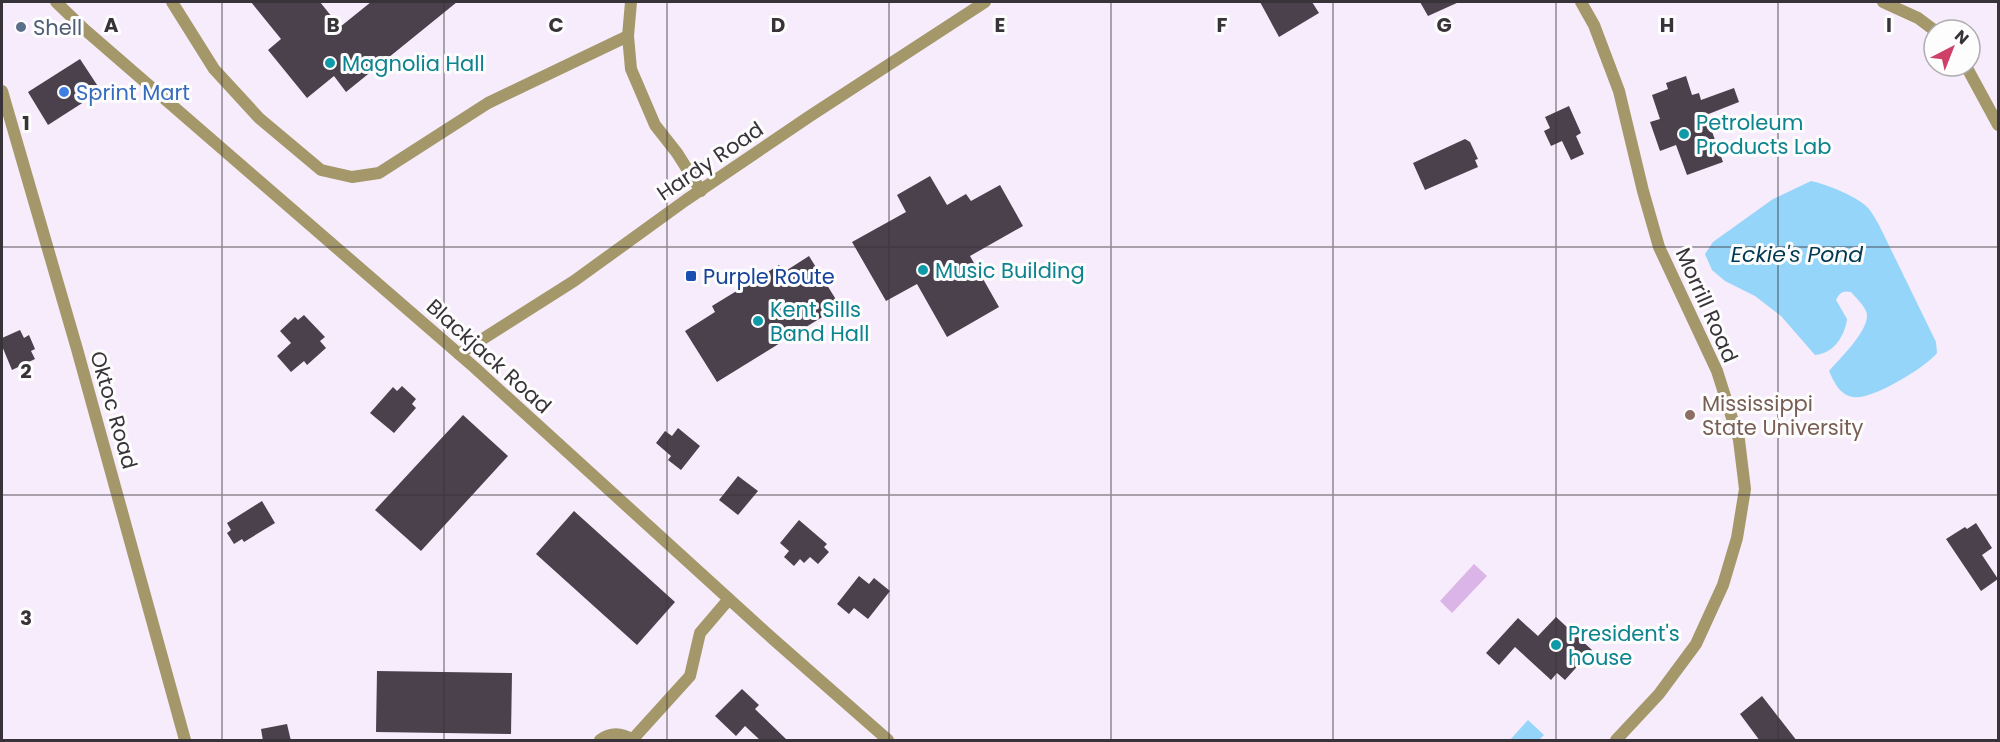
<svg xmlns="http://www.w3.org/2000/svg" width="2000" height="742" viewBox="0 0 2000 742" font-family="Poppins,sans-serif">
<rect width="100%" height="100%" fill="#f7ecfb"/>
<!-- green -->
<polygon fill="#dbb5e7" points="1474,564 1487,576 1452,613 1440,601"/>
<!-- water -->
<g fill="#94d5f9">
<path d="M 1811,181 C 1826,184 1859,197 1869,209 C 1873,214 1876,220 1879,225 L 1936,342 L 1937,353 C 1926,367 1871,401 1853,397 C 1840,395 1834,382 1829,371 C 1840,358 1873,327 1866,311 C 1863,304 1855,297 1851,292 C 1843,290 1839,293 1836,300 L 1847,319 C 1845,336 1833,354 1815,355 L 1781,316 L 1755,296 L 1725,281 L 1712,270 L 1705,254 L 1713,242 L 1773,199 Z"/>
<polygon points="1528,720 1544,735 1539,740 1510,740"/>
</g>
<!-- building -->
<g fill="#4a414d">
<polygon points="251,2 320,2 340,27 371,2 457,2 346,92 334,76 307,98 268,50 281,39"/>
<polygon points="1260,2 1312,2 1319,13 1279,37"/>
<polygon points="1420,2 1459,2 1428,16"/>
<polygon points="80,59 101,91 48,125 28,92"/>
<polygon points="1686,76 1692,95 1699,93 1701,100 1734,88 1739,102 1706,115 1723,162 1687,175 1676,145 1660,151 1650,122 1660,119 1652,95 1668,89 1666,83"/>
<polygon points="1569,106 1581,133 1576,136 1584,154 1571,160 1562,141 1551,146 1544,131 1550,128 1545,117"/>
<polygon points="1465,139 1470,142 1478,159 1475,160 1478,167 1425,190 1413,163"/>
<polygon points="930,176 947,205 966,194 971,201 1000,185 1023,226 970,256 999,307 947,337 917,284 886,301 852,242 906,212 897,195"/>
<polygon points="809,256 840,306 717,382 685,331 715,312 712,306 779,265 784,272"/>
<polygon points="304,315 325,337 320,341 326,348 307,365 304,361 291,372 277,356 291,343 280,331 295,317 298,320"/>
<polygon points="20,330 24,338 29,335 35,349 31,351 35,359 12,370 2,346 2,338"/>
<polygon points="402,386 416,399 412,404 416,408 394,433 370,413 393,387 397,391"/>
<polygon points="463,415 508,456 421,551 375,510"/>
<polygon points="678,428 700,446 681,470 668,460 671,456 656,443 665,431 672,436"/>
<polygon points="738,476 758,491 738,515 719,500"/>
<polygon points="262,501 275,523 244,542 242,539 234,544 227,533 231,530 227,523"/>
<polygon points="574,511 675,602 637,645 536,554"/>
<polygon points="799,520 827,544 824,547 829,552 818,564 810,557 804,563 800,559 794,566 784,557 789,551 780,543"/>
<polygon points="1976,523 1992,548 1982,555 1998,579 1981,591 1946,539 1965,527 1967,529"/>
<polygon points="859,576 869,584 874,578 890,591 868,619 854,608 849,614 837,604"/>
<polygon points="1556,617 1592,650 1565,680 1557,673 1551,680 1515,647 1499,665 1486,653 1518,618 1538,636"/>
<polygon points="377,671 512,673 511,734 376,732"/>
<polygon points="742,689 759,705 755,709 788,741 761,741 745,726 736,736 715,716"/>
<polygon points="1762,696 1797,741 1760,741 1740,714"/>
<polygon points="287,724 291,741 263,741 261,729"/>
</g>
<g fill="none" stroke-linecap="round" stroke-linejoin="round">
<!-- minor -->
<g stroke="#a4986a" stroke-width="12">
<polyline points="172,2 214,69 259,118 321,170 352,177 379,173 488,103 628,36 631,2"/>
<polyline points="1581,2 1594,25 1619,91 1643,191 1659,247 1717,371 1739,440 1745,489 1737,538 1723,585 1696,644 1659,694 1616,740"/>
<polyline points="1883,2 1918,18 1934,30"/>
<polyline points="628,36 631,69 655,125 677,153 701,191"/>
<polyline points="1966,66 1998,125"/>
<path d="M 600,740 C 611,732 622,733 633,740"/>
<polyline points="632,740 690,676 700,633 729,599"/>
</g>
<!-- tertiary -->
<g stroke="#a4986a" stroke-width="12">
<polyline points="56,2 84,29 474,367 773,639 888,740"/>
<polyline points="2,91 77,349 185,740"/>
<polyline points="459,354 574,281 686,200 810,116 985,2"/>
</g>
</g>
<!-- grid -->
<path fill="none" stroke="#383339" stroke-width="1.5" stroke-opacity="0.55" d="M 222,2 L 222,740M 444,2 L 444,740M 667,2 L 667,740M 889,2 L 889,740M 1111,2 L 1111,740M 1333,2 L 1333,740M 1556,2 L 1556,740M 1778,2 L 1778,740M 2,247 L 1998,247M 2,495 L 1998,495"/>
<!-- markers -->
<circle fill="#5c6f8a" stroke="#fdfdfd" stroke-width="2" cx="21" cy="27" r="6"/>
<g fill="#0f9aa8" stroke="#fdfdfd" stroke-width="2">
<circle cx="330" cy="63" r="6"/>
<circle cx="1684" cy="134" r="6"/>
<circle cx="923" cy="270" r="6"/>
<circle cx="758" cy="321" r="6"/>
<circle cx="1556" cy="645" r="6"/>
</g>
<circle fill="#3f7fe0" stroke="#fdfdfd" stroke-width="2" cx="64" cy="92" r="6"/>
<rect fill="#1a4fb4" stroke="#fdfdfd" stroke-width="2" x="685" y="270" width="12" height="12" rx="3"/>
<circle fill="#8d6e63" stroke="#fdfdfd" stroke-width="2" cx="1690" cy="415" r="6"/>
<g text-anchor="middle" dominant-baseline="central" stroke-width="6" stroke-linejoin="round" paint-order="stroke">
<!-- service labels -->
<g font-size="21" fill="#4e5e75" stroke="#fdfdfd" text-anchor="start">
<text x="33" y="27">Shell</text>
</g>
<!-- culture labels -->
<g font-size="21" fill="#0d838f" stroke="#fdfdfd" text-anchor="start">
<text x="342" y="63">Magnolia Hall</text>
<text x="1696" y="122">Petroleum<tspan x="1696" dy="24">Products Lab</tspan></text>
<text x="935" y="270">Music Building</text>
<text x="770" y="309">Kent Sills<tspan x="770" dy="24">Band Hall</tspan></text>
<text x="1568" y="633">President's<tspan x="1568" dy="24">house</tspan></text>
</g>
<!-- shop labels -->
<g font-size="21" fill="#366cbe" stroke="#fdfdfd" text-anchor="start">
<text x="76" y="92">Sprint Mart</text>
</g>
<!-- street labels -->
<g font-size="21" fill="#383339" stroke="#fdfdfd">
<text transform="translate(710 161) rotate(-34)">Hardy Road</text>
<text transform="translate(1707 305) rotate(66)">Morrill Road</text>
<text transform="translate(489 356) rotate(42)">Blackjack Road</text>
<text transform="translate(114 410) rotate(74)">Oktoc Road</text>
</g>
<!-- transit labels -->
<g font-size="21" fill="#164399" stroke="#fdfdfd" text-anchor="start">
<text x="703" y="276">Purple Route</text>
</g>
<!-- education labels -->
<g font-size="21" fill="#785e54" stroke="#fdfdfd" text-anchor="start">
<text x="1702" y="403">Mississippi<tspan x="1702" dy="24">State University</tspan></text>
</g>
<!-- water labels -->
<g font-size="22" font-style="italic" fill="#003951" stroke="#fdfdfd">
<text x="1797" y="254">Eckie's Pond</text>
</g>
</g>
<g font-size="20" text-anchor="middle" font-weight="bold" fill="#383339" stroke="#fdfdfd" stroke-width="6" stroke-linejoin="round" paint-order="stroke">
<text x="111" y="32">A</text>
<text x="333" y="32">B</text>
<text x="556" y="32">C</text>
<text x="778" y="32">D</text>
<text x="1000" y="32">E</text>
<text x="1222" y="32">F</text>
<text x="1444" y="32">G</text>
<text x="1667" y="32">H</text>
<text x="1889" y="32">I</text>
<text x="26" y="130">1</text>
<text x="26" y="378">2</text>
<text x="26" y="625">3</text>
</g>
<!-- border -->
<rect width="2000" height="742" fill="none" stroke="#383339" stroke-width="6"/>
<!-- north arrow -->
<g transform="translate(1952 48) rotate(42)"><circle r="28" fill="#fdfdfd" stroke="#aeacaf" stroke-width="1.5"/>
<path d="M0-4.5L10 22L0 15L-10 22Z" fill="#ce4067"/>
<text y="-9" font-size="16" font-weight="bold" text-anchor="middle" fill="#383339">N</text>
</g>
</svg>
